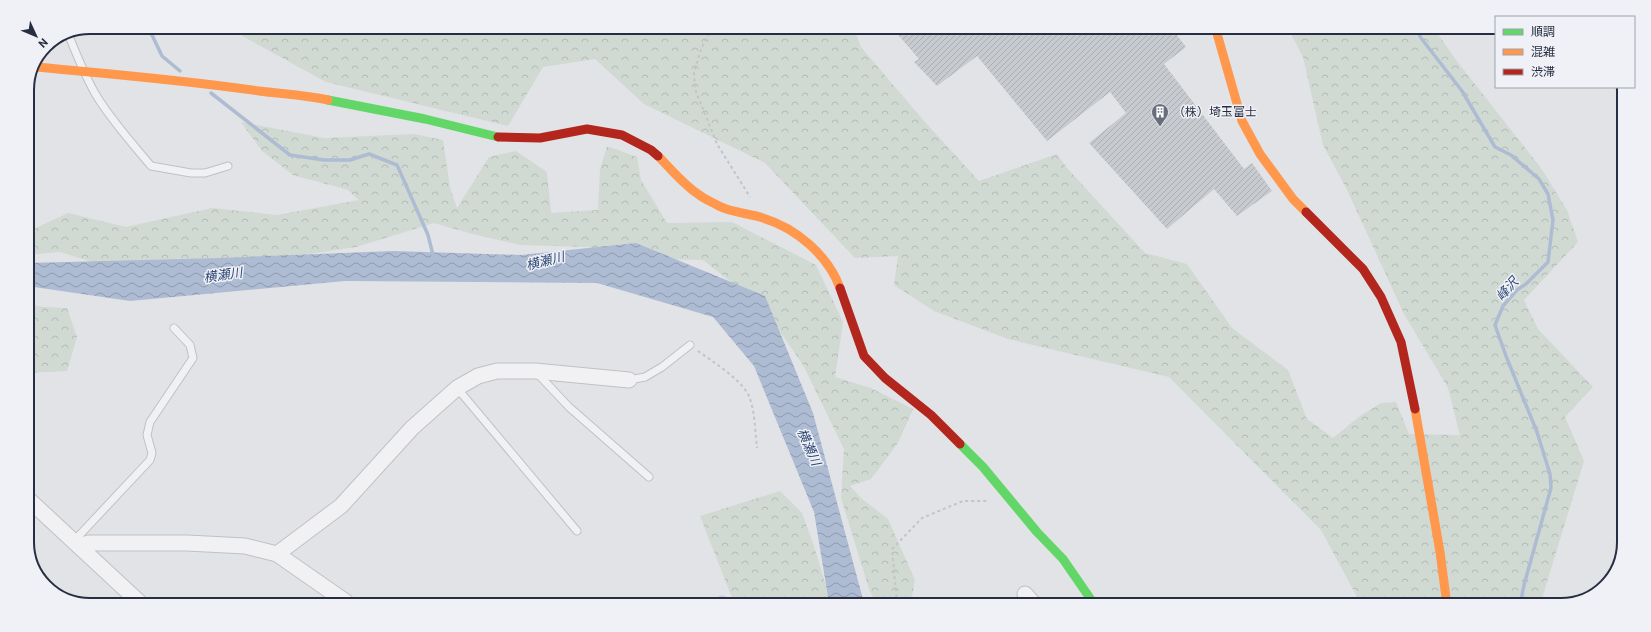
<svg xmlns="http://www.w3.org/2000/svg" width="1651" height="632" viewBox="0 0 1651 632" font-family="Roboto,'Noto Sans JP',sans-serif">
<defs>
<pattern id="forest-crowns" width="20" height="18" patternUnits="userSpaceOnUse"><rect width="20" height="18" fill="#d0dad2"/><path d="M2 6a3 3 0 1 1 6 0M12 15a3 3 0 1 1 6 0" fill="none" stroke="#b3bbb6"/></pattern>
<pattern id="water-waves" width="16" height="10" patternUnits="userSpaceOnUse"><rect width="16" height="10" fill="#aebcd3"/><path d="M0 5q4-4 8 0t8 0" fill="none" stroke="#8e99ad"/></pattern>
<pattern id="building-hatch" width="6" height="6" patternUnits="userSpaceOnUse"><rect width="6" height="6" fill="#c7cace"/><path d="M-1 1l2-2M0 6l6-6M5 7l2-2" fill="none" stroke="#abaeb2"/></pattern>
</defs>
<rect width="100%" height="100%" fill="#e1e3e7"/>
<!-- forest -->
<g fill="url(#forest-crowns)">
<polygon points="226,27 854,29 861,47 924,121 979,181 1057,154 1067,168 1145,253 1187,264 1232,328 1288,370 1307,419 1333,438 1360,416 1381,403 1396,402 1409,434 1460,435 1448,388 1404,314 1348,192 1323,145 1303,57 1289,30 1435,30 1456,60 1541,168 1567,210 1578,242 1524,300 1538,329 1593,387 1565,417 1584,461 1540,605 1355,605 1356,595 1321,530 1169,377 1008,339 934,311 894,285 898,256 855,258 765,163 644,104 595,59 543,67 508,126 326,82"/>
<polygon points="241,122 324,138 414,134 443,140 450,187 457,208 489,157 516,151 547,172 551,213 598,210 600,170 607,146 637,157 641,180 667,223 732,222 816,265 843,322 835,377 871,388 913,409 898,443 871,479 850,486 861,498 888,519 915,580 912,596 905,603 876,603 869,589 841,498 844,449 803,365 763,307 703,260 648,259 587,247 520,245 469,233 434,223 356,247 218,268 134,275 60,252 27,255 27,232 68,213 126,227 212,208 277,215 359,200 348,190 293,175 262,151"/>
<polygon points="27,304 44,307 67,308 77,337 67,371 27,373"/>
<polygon points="780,491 802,513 814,546 829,596 830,603 734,603 700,516"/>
</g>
<!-- water -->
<polygon fill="url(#water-waves)" points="636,243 765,296 813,413 864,603 829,603 814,512 754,366 713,317 597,283 345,281 130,301 34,287 27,289 27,263 219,258 393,251 521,255"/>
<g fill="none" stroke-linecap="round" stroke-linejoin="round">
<!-- stream -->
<g stroke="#aebcd3" stroke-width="3.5">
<polyline points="110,27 141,27"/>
<polyline points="145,27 152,35 162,56 180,71"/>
<polyline points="1417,30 1421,38 1462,91 1495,147 1511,155 1539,179 1548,194 1553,220 1548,262 1526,284 1517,290 1503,306 1495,325 1506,356 1537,432 1550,474 1551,488 1524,585 1520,605"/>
<polyline points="211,93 290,155 324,160 350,160 369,154 397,165 428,235 433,255"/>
</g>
</g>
<!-- building -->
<polygon fill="url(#building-hatch)" points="893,29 1173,30 1186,47 1164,64 1244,169 1252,163 1272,191 1237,216 1214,189 1167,229 1089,143 1126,113 1110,92 1047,141 977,56 937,86 914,62 919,59"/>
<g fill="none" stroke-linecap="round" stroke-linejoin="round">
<!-- lane casing -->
<g stroke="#bfc1c5" stroke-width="9">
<g id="lane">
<path d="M 69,36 C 77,56 85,76 96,95 C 111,120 132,143 151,166 L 191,173 L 205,173 L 228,166"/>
<polyline points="536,372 569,407 649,477"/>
<polyline points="629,380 645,377 662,367 690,345"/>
<polyline points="457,388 577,531"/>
<polyline points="74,541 150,460 152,453 147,435 150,422 193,358 190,345 174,328"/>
<polyline points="722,600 722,603"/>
</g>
</g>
<!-- street casing -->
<g stroke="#bfc1c5" stroke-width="17">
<g id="street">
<polyline points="27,498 139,602"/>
<polyline points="79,546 88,543 187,543 245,546 277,554 346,602"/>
<polyline points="277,554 341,506 412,428 457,388 478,376 497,371 535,371 629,380"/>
<polyline points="1025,594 1034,604"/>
</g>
</g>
<!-- path -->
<g stroke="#c3c4ca" stroke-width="2" stroke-dasharray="3 3" stroke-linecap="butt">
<polyline points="712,28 702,47 694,72 695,89 717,144 750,197"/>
<path d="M 698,351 C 713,362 741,379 749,396 C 755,411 755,431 757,448"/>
<polyline points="897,603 892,549 922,518 963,501 989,501"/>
</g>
<!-- lane -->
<use href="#lane" stroke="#f1f1f3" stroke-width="7"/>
<!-- street -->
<use href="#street" stroke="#f1f1f3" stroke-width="15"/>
<!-- fast -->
<g stroke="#63d668" stroke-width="9">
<polyline points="328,100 425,119 498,137"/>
<polyline points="960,444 983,467 1037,532 1063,559 1094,604"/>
</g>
<!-- slow -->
<g stroke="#ff974d" stroke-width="9">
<polyline points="1216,30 1242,121 1260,154 1293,199 1306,212"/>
<path d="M 36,67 C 111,74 185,80 259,91 C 282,94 305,95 328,100"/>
<path d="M 658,156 C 670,168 684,185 698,194 C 704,199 712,202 719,206 C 732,213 749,213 763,218 C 796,228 828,255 840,288"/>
<polyline points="1415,409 1440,552 1447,605"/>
</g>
<!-- jam -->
<g stroke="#b3261e" stroke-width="9">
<polyline points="498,137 540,138 587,129 622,135 651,150 658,156"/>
<polyline points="1306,212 1363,269 1381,297 1401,342 1415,409"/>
<polyline points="840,288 864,356 885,378 931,415 960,444"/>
</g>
</g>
<!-- icons -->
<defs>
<g id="building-pin" transform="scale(0.9)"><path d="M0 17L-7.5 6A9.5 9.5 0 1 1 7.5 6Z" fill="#686d7b" stroke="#eff1f6"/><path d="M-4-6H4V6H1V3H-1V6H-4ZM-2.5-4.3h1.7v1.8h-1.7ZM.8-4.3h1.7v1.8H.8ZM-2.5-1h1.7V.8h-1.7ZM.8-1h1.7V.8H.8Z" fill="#fff"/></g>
</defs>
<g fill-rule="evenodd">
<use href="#building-pin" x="1160" y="112"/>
</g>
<g text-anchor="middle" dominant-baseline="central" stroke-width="3" stroke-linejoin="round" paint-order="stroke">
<!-- poi labels -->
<g font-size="12" fill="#272e41" stroke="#eff1f6" text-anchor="start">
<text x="1173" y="112">（株）埼玉富士</text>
</g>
<!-- water labels -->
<g font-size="13" font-style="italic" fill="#2f4877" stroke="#eff1f6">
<text transform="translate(545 261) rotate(-14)">横瀬川</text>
<text transform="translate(223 275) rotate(-8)">横瀬川</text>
<text transform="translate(1507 289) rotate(-48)">峰沢</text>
<text transform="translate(809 447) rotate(66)">横瀬川</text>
</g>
</g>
<!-- crop -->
<path d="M0 0H1651V632H0ZM90 34H1561A56 56 0 0 1 1617 90V542A56 56 0 0 1 1561 598H90A56 56 0 0 1 34 542V90A56 56 0 0 1 90 34Z" fill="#eff1f6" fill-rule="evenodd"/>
<path fill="none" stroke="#272e41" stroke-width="2" d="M90 34H1561A56 56 0 0 1 1617 90V542A56 56 0 0 1 1561 598H90A56 56 0 0 1 34 542V90A56 56 0 0 1 90 34Z"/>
<!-- legend -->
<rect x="1495" y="16" width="140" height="72" fill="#eff1f6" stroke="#9fa3ae"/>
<rect x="1503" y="29" width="20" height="6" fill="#63d668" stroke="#9fa3ae"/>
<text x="1531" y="36" font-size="12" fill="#272e41">順調</text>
<rect x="1503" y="49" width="20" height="6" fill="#ff974d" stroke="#9fa3ae"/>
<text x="1531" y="56" font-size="12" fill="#272e41">混雑</text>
<rect x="1503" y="69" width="20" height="6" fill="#b3261e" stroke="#9fa3ae"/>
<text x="1531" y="76" font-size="12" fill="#272e41">渋滞</text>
<!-- north arrow -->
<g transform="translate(36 36) rotate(134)" stroke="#eff1f6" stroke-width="3" paint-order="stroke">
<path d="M0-3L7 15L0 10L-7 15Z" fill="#272e41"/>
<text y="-6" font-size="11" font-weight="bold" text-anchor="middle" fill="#272e41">N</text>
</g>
</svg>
